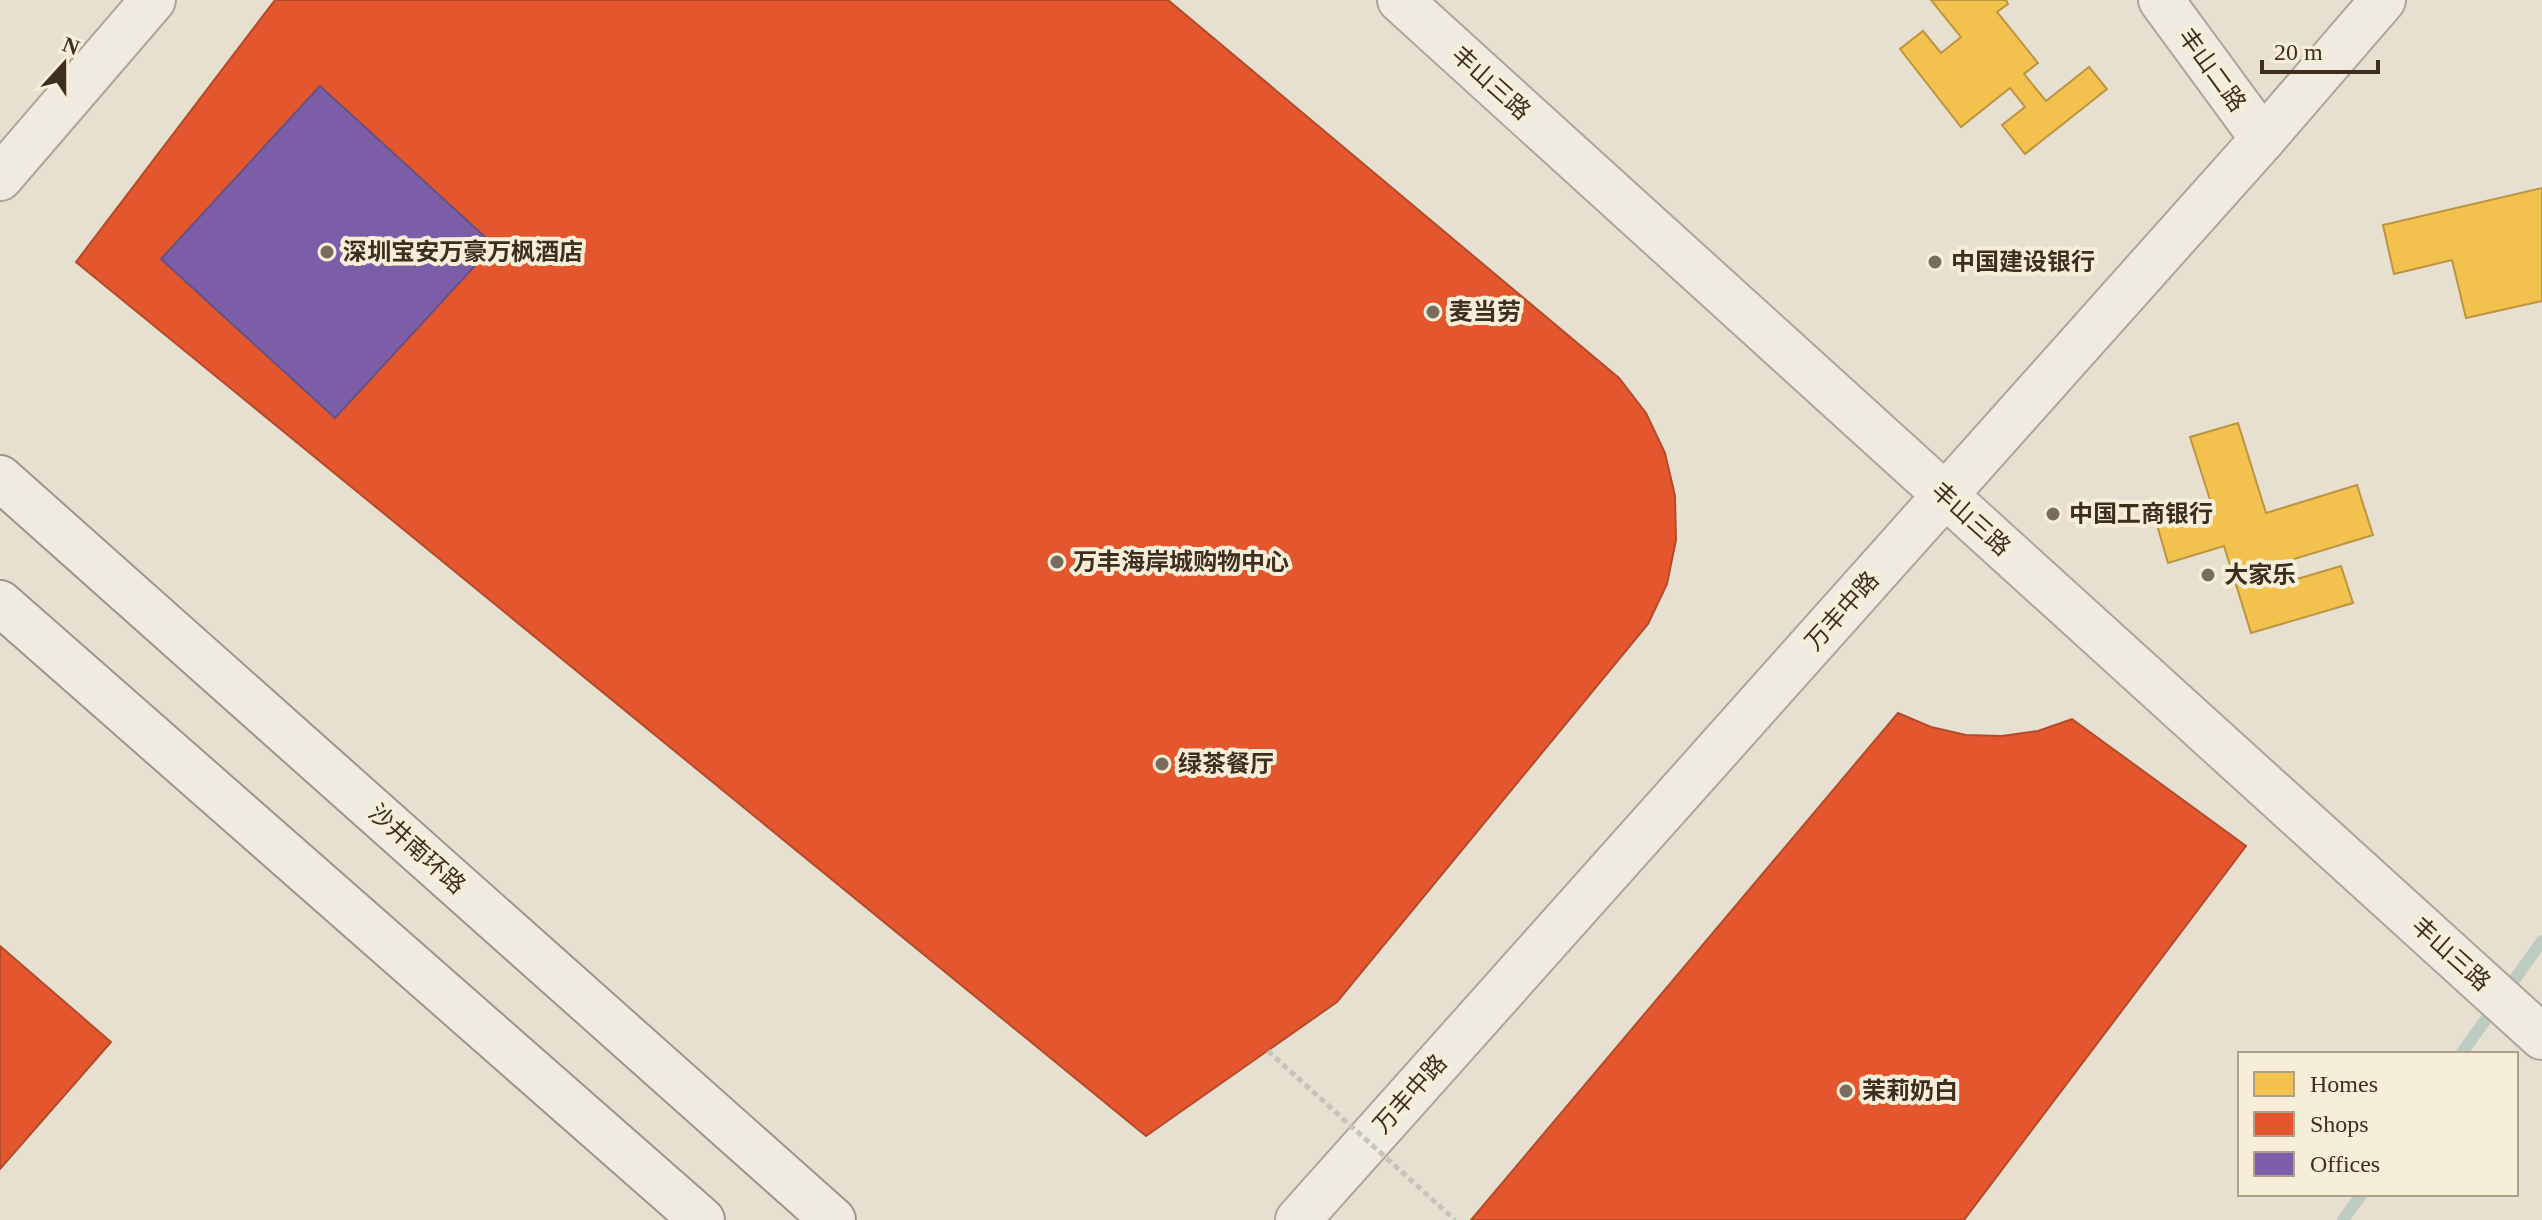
<svg xmlns="http://www.w3.org/2000/svg" width="2542" height="1220" viewBox="0 0 2542 1220" font-family="'Times New Roman','Noto Sans SC',serif">
<rect width="100%" height="100%" fill="#e7e0d1"/>
<!-- homes -->
<g fill="#f2c14e" stroke="#bc9540" stroke-width="2">
<polygon points="999,0 1126,0 1168,37 1133,76 1101,48 1062,92 980,21"/>
<polygon points="1931,0 2006,0 2008,4 1997,12 2038,63 2024,74 2046,101 2089,67 2107,89 2025,154 2002,125 2025,107 2010,88 1961,127 1900,49 1923,31 1941,53 1961,37"/>
<polygon points="997,109 1034,142 1017,162 1076,213 1091,196 1132,232 1084,285 1039,245 1019,267 1029,277 997,313 935,259 968,222 980,233 1000,210 948,164"/>
<polygon points="2542,188 2542,301 2466,318 2452,260 2394,274 2383,225"/>
<polygon points="1424,230 1452,256 1399,314 1433,345 1458,317 1482,339 1402,427 1374,402 1402,370 1372,342 1319,402 1291,377"/>
<polygon points="2238,423 2266,513 2357,485 2373,535 2281,563 2287,582 2341,566 2353,603 2251,633 2224,546 2168,563 2157,525 2213,509 2190,437"/>
<polygon points="742,591 844,680 830,695 802,670 776,699 801,722 788,737 825,770 807,791 763,753 771,743 708,689 704,694 649,646 677,613 739,666 764,638 729,607"/>
<polygon points="1501,597 1535,628 1514,651 1538,672 1572,635 1602,661 1492,785 1470,766 1513,717 1478,687 1453,715 1421,686"/>
<polygon points="1340,774 1371,803 1338,839 1371,869 1420,813 1446,836 1330,964 1287,925 1324,884 1310,870 1295,886 1264,858"/>
<polygon points="2032,779 2058,877 2148,853 2157,887 2070,909 2082,951 2137,937 2144,964 2029,995 2017,950 1962,965 1930,847 1974,835 1987,882 2003,878 1980,793"/>
<polygon points="965,793 1064,880 1053,893 1024,867 996,899 1061,955 1029,992 969,939 976,930 919,880 912,889 869,851 890,827 953,882 991,839 953,806"/>
<polygon points="1829,1063 1855,1161 1946,1137 1955,1171 1868,1193 1875,1220 1752,1220 1728,1131 1772,1119 1784,1166 1801,1162 1778,1077"/>
</g>
<!-- shops -->
<g fill="#e4572e" stroke="#b24b2a" stroke-width="2">
<polygon points="275,0 1168,0 1619,378 1646,413 1665,453 1675,496 1676,540 1667,584 1648,624 1337,1002 1146,1136 76,262"/>
<polygon points="1898,713 1931,727 1966,735 2002,736 2038,731 2072,719 2246,846 1964,1220 1471,1220"/>
<polygon points="0,946 111,1042 0,1169"/>
</g>
<!-- offices -->
<polygon fill="#7b5ea7" stroke="#68507e" stroke-width="2" points="320,86 494,245 335,418 161,259"/>
<g fill="none" stroke-linecap="round" stroke-linejoin="round">
<!-- stream -->
<g stroke="#bcccc2" stroke-width="12">
<polyline points="2461,1054 2542,941"/>
<polyline points="2343,1220 2362,1194"/>
</g>
<!-- minor casing -->
<g stroke="#ada599" stroke-width="48">
<g id="minor">
<polyline points="1400,0 2542,1037"/>
<polyline points="0,178 153,0"/>
<polyline points="1298,1220 2263,139 2383,0"/>
</g>
</g>
<!-- tertiary casing -->
<g stroke="#ada599" stroke-width="48">
<polyline id="tertiary" points="2161,0 2263,139"/>
</g>
<!-- secondary casing -->
<g stroke="#9c958a" stroke-width="48">
<g id="secondary">
<polyline points="0,478 833,1220"/>
<polyline points="0,603 702,1220"/>
</g>
</g>
<!-- minor -->
<use href="#minor" stroke="#efebe3" stroke-width="44"/>
<!-- tertiary -->
<use href="#tertiary" stroke="#efebe3" stroke-width="44"/>
<!-- secondary -->
<use href="#secondary" stroke="#efebe3" stroke-width="44"/>
<!-- path-bridge -->
<polyline stroke="#c8c2b9" stroke-width="5" stroke-dasharray="6 4" stroke-linecap="butt" points="1268,1051 1455,1220"/>
</g>
<!-- markers -->
<g fill="#786c5e" stroke="#f7eed8" stroke-width="3">
<circle cx="327" cy="252" r="8"/>
<circle cx="1935" cy="262" r="8"/>
<circle cx="1433" cy="312" r="8"/>
<circle cx="2053" cy="514" r="8"/>
<circle cx="1057" cy="562" r="8"/>
<circle cx="2208" cy="575" r="8"/>
<circle cx="1162" cy="764" r="8"/>
<circle cx="1846" cy="1091" r="8"/>
</g>
<g text-anchor="middle" dominant-baseline="central" stroke-width="8" stroke-linejoin="round" paint-order="stroke">
<!-- street labels -->
<g font-size="24" fill="#3d2e20" stroke="#f7eed8">
<text transform="translate(2212 70) rotate(54)">丰山二路</text>
<text transform="translate(1491 83) rotate(42)">丰山三路</text>
<text transform="translate(1971 519) rotate(42)">丰山三路</text>
<text transform="translate(1842 611) rotate(-48)">万丰中路</text>
<text transform="translate(417 849) rotate(42)">沙井南环路</text>
<text transform="translate(2451 954) rotate(42)">丰山三路</text>
<text transform="translate(1410 1094) rotate(-48)">万丰中路</text>
</g>
<!-- poi labels -->
<g font-size="24" font-weight="bold" fill="#3d2e20" stroke="#f7eed8" text-anchor="start">
<text x="343" y="252">深圳宝安万豪万枫酒店</text>
<text x="1951" y="262">中国建设银行</text>
<text x="1449" y="312">麦当劳</text>
<text x="2069" y="514">中国工商银行</text>
<text x="1073" y="562">万丰海岸城购物中心</text>
<text x="2224" y="575">大家乐</text>
<text x="1178" y="764">绿茶餐厅</text>
<text x="1862" y="1091">茉莉奶白</text>
</g>
</g>
<!-- legend -->
<rect x="2238" y="1052" width="280" height="144" fill="#f7eed8" stroke="#ada18e" stroke-width="2"/>
<rect x="2254" y="1072" width="40" height="24" fill="#f2c14e" stroke="#ada18e" stroke-width="2"/>
<text x="2310" y="1092" font-size="24" fill="#3d2e20">Homes</text>
<rect x="2254" y="1112" width="40" height="24" fill="#e4572e" stroke="#ada18e" stroke-width="2"/>
<text x="2310" y="1132" font-size="24" fill="#3d2e20">Shops</text>
<rect x="2254" y="1152" width="40" height="24" fill="#7b5ea7" stroke="#ada18e" stroke-width="2"/>
<text x="2310" y="1172" font-size="24" fill="#3d2e20">Offices</text>
<!-- north arrow -->
<g transform="translate(64 64) rotate(21)" stroke="#f7eed8" stroke-width="6" paint-order="stroke">
<path d="M0-6L14 30L0 20L-14 30Z" fill="#3d2e20"/>
<text y="-12" font-size="22" font-weight="bold" text-anchor="middle" fill="#3d2e20">N</text>
</g>
<!-- scale -->
<path d="M2262 60v12h116v-12" fill="none" stroke="#3d2e20" stroke-width="4"/>
<text x="2274" y="60" font-size="24" fill="#3d2e20" stroke="#f7eed8" stroke-width="6" paint-order="stroke">20 m</text>
</svg>
